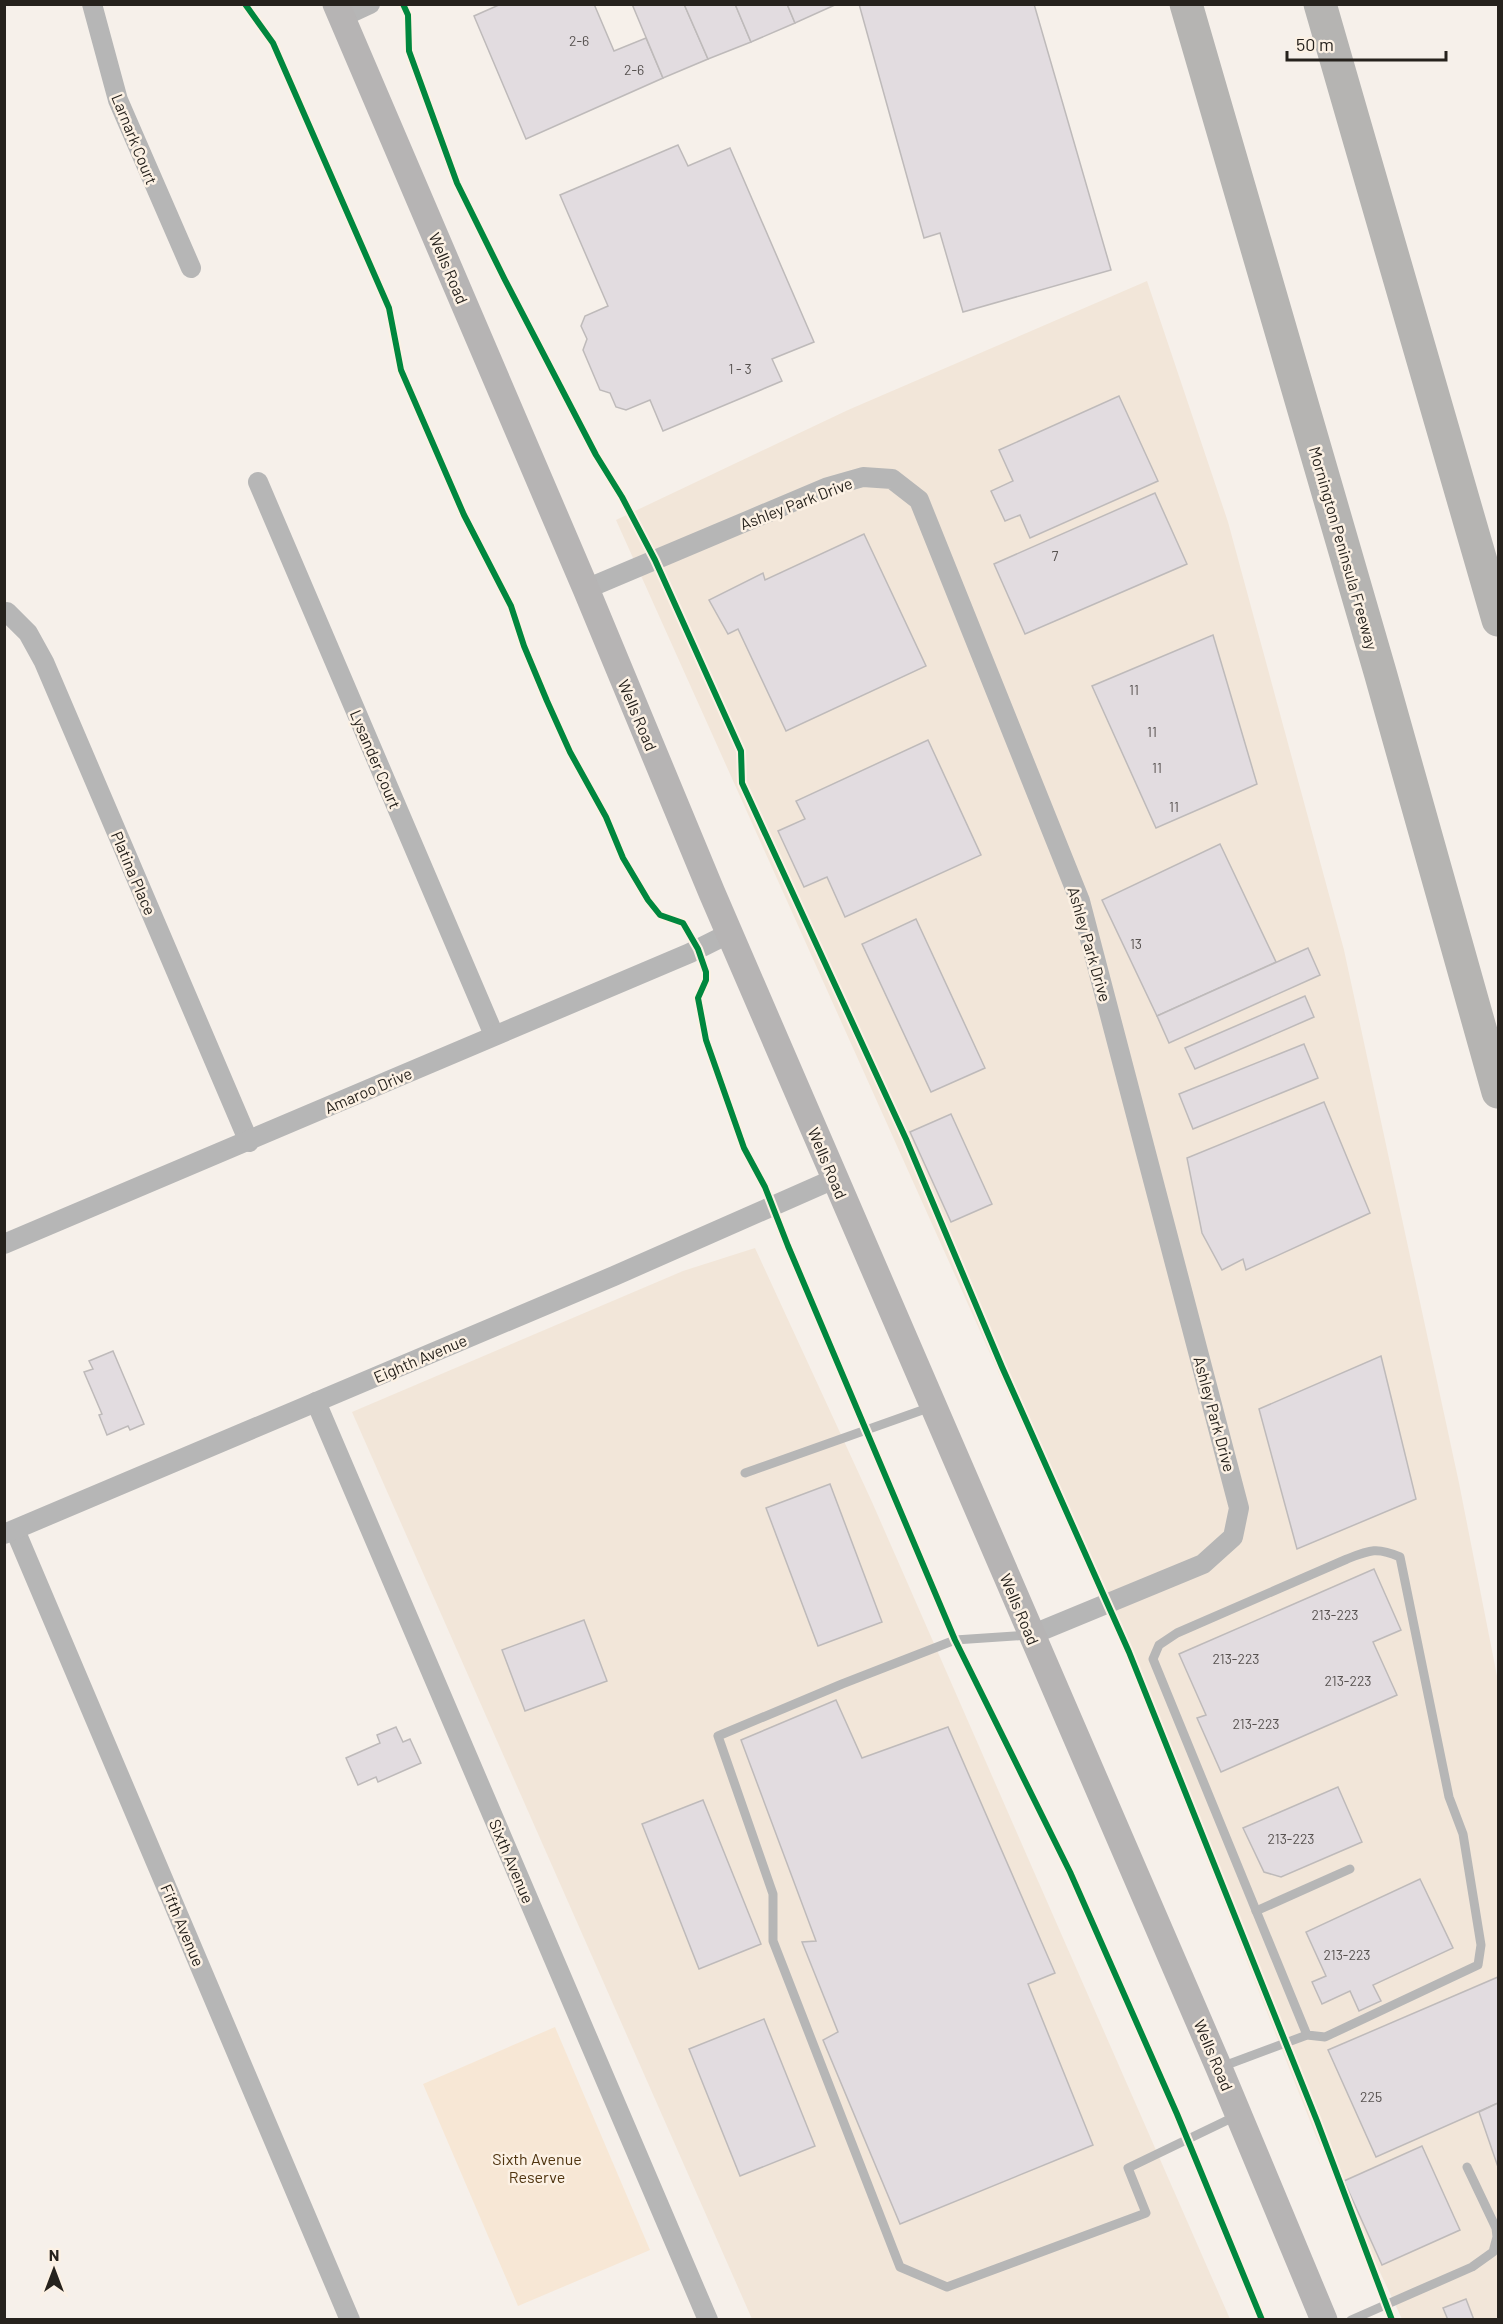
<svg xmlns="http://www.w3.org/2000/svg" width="1503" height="2324" viewBox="0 0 1503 2324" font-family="Barlow,sans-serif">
<rect width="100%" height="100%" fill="#f6f0ea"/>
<!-- built -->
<g fill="#f2e6d9">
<polygon points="1147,281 1228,522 1344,950 1459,1483 1498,1681 1498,2319 1402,2319 1316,2136 1130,1665 616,520 848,410"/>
<polygon points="755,1248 872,1502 1230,2319 752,2319 352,1412 683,1271"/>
</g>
<!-- green -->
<polygon fill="#f7e7d5" points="555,2027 650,2250 518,2306 423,2084"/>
<!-- building -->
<g fill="#e2dce0" stroke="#bebaba" stroke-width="1.5">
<polygon points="501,4 594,4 614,51 646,38 663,78 526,139 474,16"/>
<polygon points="632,4 684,4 708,59 663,78"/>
<polygon points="684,4 735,4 751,42 708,59"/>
<polygon points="735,4 787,4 795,23 751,42"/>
<polygon points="787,4 837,4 795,23"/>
<polygon points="859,4 1034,4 1111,270 963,312 940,233 924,238"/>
<polygon points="678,145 688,166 730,148 814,342 772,359 782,381 663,431 650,400 626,410 616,407 610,393 600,390 583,350 587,339 581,326 585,316 608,306 560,195"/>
<polygon points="1119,396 1158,481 1030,538 1020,515 1005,521 991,491 1013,481 999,450"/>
<polygon points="1155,493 1187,564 1025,634 994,564"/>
<polygon points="864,534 926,666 786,731 738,629 728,634 709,600 763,573 765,580"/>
<polygon points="1213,635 1257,784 1156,828 1092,686"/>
<polygon points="928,740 981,855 845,917 827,877 804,887 778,831 805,819 796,801"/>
<polygon points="1220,844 1276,962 1157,1016 1102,900"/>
<polygon points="916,919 985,1068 931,1092 862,944"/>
<polygon points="1308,948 1320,975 1169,1043 1157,1016"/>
<polygon points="1305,996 1314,1017 1195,1069 1185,1048"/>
<polygon points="1304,1044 1318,1078 1193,1129 1179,1094"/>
<polygon points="1324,1102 1370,1213 1246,1270 1243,1259 1222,1270 1202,1233 1187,1158"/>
<polygon points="951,1114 992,1204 951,1222 910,1132"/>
<polygon points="113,1351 144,1424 130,1430 128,1426 107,1435 99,1415 102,1414 84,1372 93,1369 89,1361"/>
<polygon points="1381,1356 1416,1499 1297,1549 1259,1409"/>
<polygon points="830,1484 882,1622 818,1646 766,1508"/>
<polygon points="1374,1569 1401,1630 1373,1642 1397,1695 1221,1772 1197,1718 1206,1715 1179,1654"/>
<polygon points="584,1620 607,1681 525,1711 502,1650"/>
<polygon points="836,1700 862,1758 948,1727 1055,1973 1028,1984 1093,2145 900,2224 823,2040 838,2032 802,1942 816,1941 741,1740"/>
<polygon points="396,1727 403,1742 410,1739 421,1763 378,1782 376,1777 358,1785 346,1758 380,1743 377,1735"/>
<polygon points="1338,1787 1362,1842 1281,1877 1264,1872 1243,1828"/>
<polygon points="703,1800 761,1944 699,1969 642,1824"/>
<polygon points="1420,1879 1453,1948 1373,1985 1381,2001 1359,2011 1350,1991 1322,2004 1312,1982 1326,1976 1306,1932"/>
<polygon points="1498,1977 1498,2103 1376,2157 1328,2050"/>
<polygon points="764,2019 815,2146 740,2176 689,2049"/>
<polygon points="1498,2103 1498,2167 1479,2112"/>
<polygon points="1422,2146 1460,2230 1382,2265 1344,2181"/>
<polygon points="1466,2299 1474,2320 1448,2320 1443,2308"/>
</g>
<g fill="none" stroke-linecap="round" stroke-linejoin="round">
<!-- lane -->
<g stroke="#b6b6b6" stroke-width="9">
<polyline points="745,1473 931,1407"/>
<polyline points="1029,1635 955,1640 842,1684 718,1736 773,1894 773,1941 900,2267 947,2287 1146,2213 1128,2168 1236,2116"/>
<polyline points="1256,1911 1350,1869"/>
<path d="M 1221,2067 L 1307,2035 L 1153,1659 L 1159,1645 L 1177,1633 L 1347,1559 C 1370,1550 1377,1547 1400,1557 L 1449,1797 L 1463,1834 L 1481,1945 L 1478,1965 L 1325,2037 L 1307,2035"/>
<polyline points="1351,2320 1472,2267 1493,2252 1497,2237 1496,2228 1467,2167"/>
</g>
<!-- street -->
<g stroke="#b6b6b6" stroke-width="20">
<polyline points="92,4 118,100 191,268"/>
<polyline points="342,17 370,4"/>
<polyline points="258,482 494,1035"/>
<polyline points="586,589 828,487 863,477 892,479 919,500 1080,901 1239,1508 1233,1537 1203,1564 1031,1635"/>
<polyline points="7,612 28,633 44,662 249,1142"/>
<polyline points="4,1244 690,953 730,933"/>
<polyline points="316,1402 708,2320"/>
<polyline points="15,1530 350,2320"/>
<polyline points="4,1534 614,1276 834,1179"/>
</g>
<!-- secondary -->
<polyline stroke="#b6b4b4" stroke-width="27" points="336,4 586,589 712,893 1219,2068 1324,2320"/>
<!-- highway -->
<g stroke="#b5b4b2" stroke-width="33">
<polyline points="1186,4 1380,672 1498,1092"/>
<polyline points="1320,4 1498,620"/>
</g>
<!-- cycleway casing -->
<g stroke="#fcf1e4" stroke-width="10">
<g id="cycleway">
<polyline points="245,4 273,43 389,308 401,370 464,515 511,606 524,646 547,701 570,752 606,817 623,858 648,900 660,915 683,923 698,949 706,972 706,980 698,998 706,1040 744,1148 765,1187 788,1246 955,1640 1070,1872 1177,2114 1262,2320"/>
<polyline points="403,4 408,15 409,51 457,183 505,280 596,455 622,497 655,560 741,751 742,783 906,1139 1002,1367 1129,1652 1317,2121 1392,2320"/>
</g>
</g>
<!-- cycleway -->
<use href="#cycleway" stroke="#00873e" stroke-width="6"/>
</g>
<g text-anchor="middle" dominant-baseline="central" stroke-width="5" stroke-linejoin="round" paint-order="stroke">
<!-- number labels -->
<g font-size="14" fill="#575250">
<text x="579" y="40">2-6</text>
<text x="634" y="69">2-6</text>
<text x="740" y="368">1 - 3</text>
<text x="1055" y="555">7</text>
<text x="1134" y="689">11</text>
<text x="1152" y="731">11</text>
<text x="1157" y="767">11</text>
<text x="1174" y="806">11</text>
<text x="1136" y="943">13</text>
<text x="1335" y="1614">213-223</text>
<text x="1236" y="1658">213-223</text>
<text x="1348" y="1680">213-223</text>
<text x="1256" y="1723">213-223</text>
<text x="1291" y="1838">213-223</text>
<text x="1347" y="1954">213-223</text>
<text x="1371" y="2096">225</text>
</g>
<!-- street labels -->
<g font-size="16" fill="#26221d" stroke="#fcf1e4">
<text transform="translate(135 139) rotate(68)">Larnark Court</text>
<text transform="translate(449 268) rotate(67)">Wells Road</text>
<text transform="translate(796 503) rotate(-21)">Ashley Park Drive</text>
<text transform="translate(1344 548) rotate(74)">Mornington Peninsula Freeway</text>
<text transform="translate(638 715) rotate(67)">Wells Road</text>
<text transform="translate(376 759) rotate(67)">Lysander Court</text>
<text transform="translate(134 873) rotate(67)">Platina Place</text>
<text transform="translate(1090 944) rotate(74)">Ashley Park Drive</text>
<text transform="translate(368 1090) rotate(-23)">Amaroo Drive</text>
<text transform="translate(828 1163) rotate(67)">Wells Road</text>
<text transform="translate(420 1358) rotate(-23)">Eighth Avenue</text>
<text transform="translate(1215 1414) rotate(75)">Ashley Park Drive</text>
<text transform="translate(1020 1609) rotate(67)">Wells Road</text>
<text transform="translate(512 1861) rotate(67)">Sixth Avenue</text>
<text transform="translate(183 1925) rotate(67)">Fifth Avenue</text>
<text transform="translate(1214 2055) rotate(67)">Wells Road</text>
</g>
<!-- park labels -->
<g font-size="16" fill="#4f340f" stroke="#fcf1e4">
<text x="537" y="2158">Sixth Avenue<tspan x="537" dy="18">Reserve</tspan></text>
</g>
</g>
<!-- border -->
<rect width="1503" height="2324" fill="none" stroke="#26221d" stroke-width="12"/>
<!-- north arrow -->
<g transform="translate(54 2270)" stroke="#fcf1e4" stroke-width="4.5" paint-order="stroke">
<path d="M0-4.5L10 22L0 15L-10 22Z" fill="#26221d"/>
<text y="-9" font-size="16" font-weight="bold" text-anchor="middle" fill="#26221d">N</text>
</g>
<!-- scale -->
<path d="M1287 51v9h159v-9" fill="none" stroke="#26221d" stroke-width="3"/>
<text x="1296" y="51" font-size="18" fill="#26221d" stroke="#fcf1e4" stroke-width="4.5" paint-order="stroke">50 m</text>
</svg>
